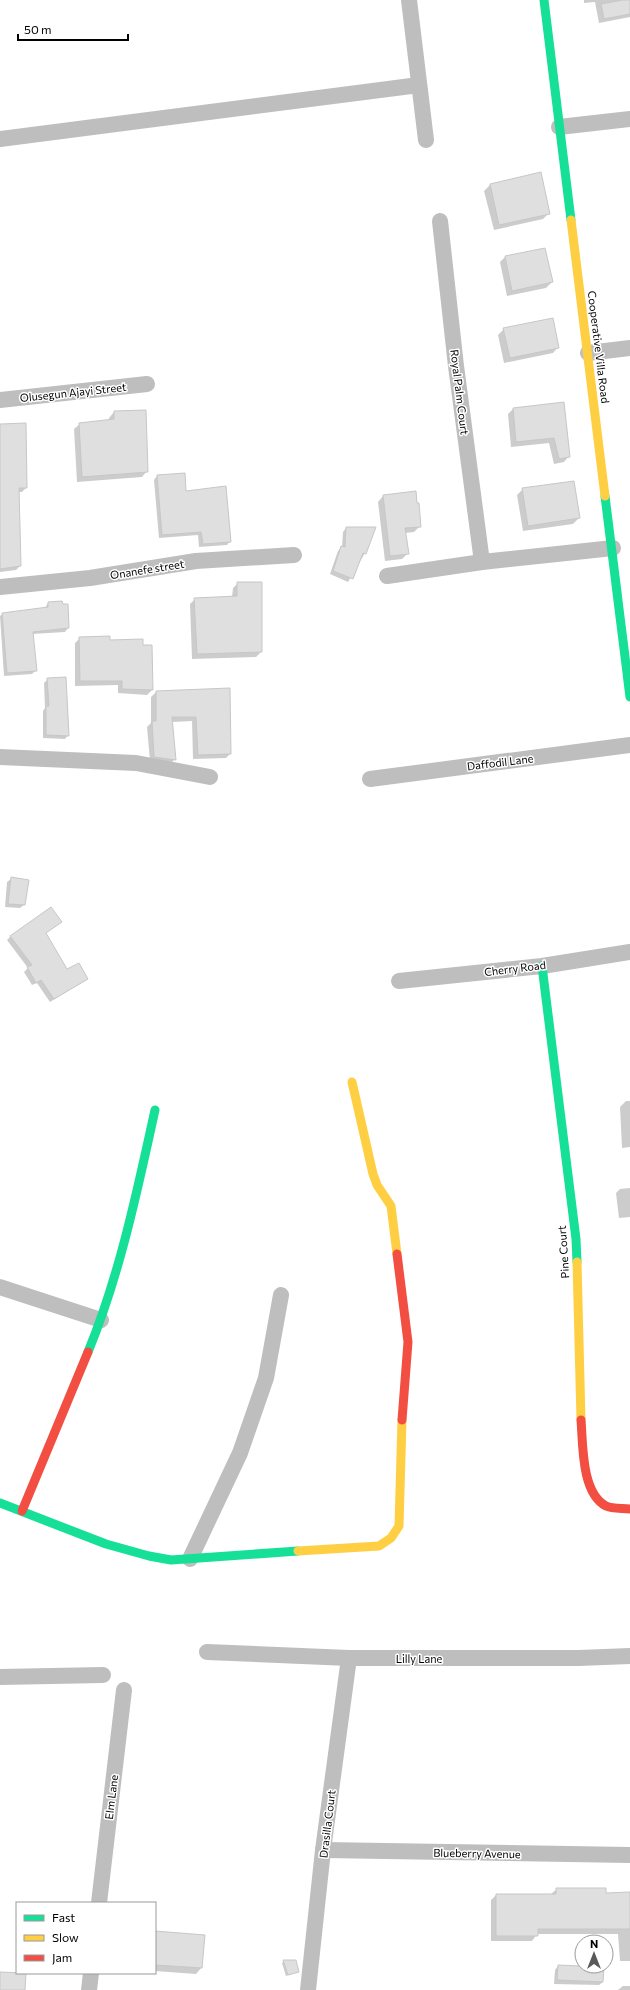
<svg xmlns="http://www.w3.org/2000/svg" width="630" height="1990" viewBox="0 0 630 1990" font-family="Commissioner,sans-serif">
<rect width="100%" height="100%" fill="#fff"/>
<!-- shadow -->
<g fill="#0003">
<polygon points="584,0 630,0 630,17 599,23 595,2 584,3"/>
<polygon points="540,174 549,213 543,219 494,230 484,191 490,185"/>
<polygon points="505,257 552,282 546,288 507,296 500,262"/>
<polygon points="504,329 558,347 553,353 504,363 498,335"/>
<polygon points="564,404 569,456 564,462 554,464 549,443 511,447 508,414 513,409"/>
<polygon points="114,412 147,471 142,477 77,482 74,429 80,424 109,421 109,418"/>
<polygon points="0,425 26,488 22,492 18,492 20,566 16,570 0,572"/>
<polygon points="157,476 185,492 230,541 227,545 199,547 198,535 159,538 154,480"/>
<polygon points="523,489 579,518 573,524 523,531 517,495"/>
<polygon points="383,496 420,526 414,532 405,533 408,553 402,559 385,561 378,502"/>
<polygon points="346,528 365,553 348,582 330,574 338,551 342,547 343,532"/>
<polygon points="238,583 261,652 256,657 192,659 190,604 195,599 232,597 233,588"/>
<polygon points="48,603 68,628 65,632 32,634 36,670 32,674 4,676 0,616 3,614 45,608"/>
<polygon points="80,638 109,641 152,690 147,695 118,693 118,685 75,686 75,643"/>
<polygon points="48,679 68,735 65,739 43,738 43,711 45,708 44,683"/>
<polygon points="229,689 230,754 226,758 193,759 192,721 172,722 175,759 170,764 150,761 147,727 151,723 151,697 156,692"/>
<polygon points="11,879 24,905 20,908 5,907 7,882"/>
<polygon points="11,936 66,971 87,979 50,1002 37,983 32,985 24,972 28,968 7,940"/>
<polygon points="626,1101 630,1101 630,1147 622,1148 620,1107"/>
<polygon points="630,1188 630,1217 619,1218 616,1193 620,1189"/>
<polygon points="557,1889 605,1894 630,1893 630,1961 620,1961 618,1934 537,1934 532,1941 491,1941 491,1900 497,1894 551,1894"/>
<polygon points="155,1932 201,1968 196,1974 155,1971"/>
<polygon points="284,1961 298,1972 286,1976 282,1963"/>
<polygon points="558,1966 603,1982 599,1985 554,1984 555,1970"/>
<polygon points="623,1986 630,1986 630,1990 618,1990"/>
</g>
<!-- building -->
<g fill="#dfdfdf" stroke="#c7c7c7">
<polygon points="623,0 630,0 630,14 604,19 601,4"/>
<polygon points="541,172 550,214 499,225 490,184"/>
<polygon points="545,248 553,282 512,291 505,256"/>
<polygon points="553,318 559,348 510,358 503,328"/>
<polygon points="564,402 570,457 559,459 554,438 516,442 513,408"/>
<polygon points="146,410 148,472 82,477 79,423 114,419 114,411"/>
<polygon points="26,423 27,488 19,488 21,566 0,569 0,424"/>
<polygon points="185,473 186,491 226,486 231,542 203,544 201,532 162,535 157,475"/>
<polygon points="574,481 580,518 528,526 522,488"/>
<polygon points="416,491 417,503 419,503 421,527 405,528 409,554 390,556 383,495"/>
<polygon points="346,527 376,527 366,554 363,553 353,579 333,571 341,546 345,547"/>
<polygon points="237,582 262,582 262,652 197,654 194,598 237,596"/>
<polygon points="62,601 63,604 68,604 69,628 33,632 37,671 7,673 2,613 48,607 48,602"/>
<polygon points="110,636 110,640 143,639 143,645 152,645 153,690 122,689 122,681 80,681 79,637"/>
<polygon points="66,677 69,736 46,735 46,706 49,706 47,678"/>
<polygon points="230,688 231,754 198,755 196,717 172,717 176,760 154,757 152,721 156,721 156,691"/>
<polygon points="11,877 29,880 25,905 8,904"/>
<polygon points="51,907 62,922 46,933 67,969 79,963 88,979 54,999 41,980 36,983 27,967 32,965 10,936"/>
<polygon points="556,1888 606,1888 606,1893 630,1892 630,1929 538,1929 538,1936 496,1936 496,1894 556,1894"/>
<polygon points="155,1931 205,1935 202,1968 155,1965"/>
<polygon points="283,1960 296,1960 299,1972 288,1975"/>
<polygon points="558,1965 604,1967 603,1982 557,1980"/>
<polygon points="0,1972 26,1973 25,1990 0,1990"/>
</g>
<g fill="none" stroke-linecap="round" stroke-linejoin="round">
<!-- street -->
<g stroke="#bebebe" stroke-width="16">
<polyline points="409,0 426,140"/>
<polyline points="559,127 630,119"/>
<polyline points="0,139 419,85"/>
<polyline points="440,221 456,366 482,562"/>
<polyline points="588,353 630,348"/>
<polyline points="0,400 147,384"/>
<polyline points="387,576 482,562 613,548"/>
<polyline points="0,587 90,578 196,561 294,555"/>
<polyline points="0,757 136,763 210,777"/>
<polyline points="370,779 630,745"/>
<polyline points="399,981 542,966 630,952"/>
<polyline points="0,1287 101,1320"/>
<polyline points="190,1559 240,1453 266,1378 281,1295"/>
<polyline points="207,1652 349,1658 579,1658 630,1656"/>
<polyline points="0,1677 103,1675"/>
<polyline points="323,1850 630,1855"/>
<polyline points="99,1903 124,1690"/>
<polyline points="89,1990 91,1973"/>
<polyline points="308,1990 323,1850 349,1658"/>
</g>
<!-- fast -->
<g stroke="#16e098" stroke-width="9">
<polyline points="544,0 571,220"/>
<polyline points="605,496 630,697"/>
<polyline points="542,966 576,1239 577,1262"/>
<path d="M 88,1352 C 120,1274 137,1192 155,1110"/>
<polyline points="0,1503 106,1544 149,1556 171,1560 298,1551"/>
</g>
<!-- slow -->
<g stroke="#ffcf43" stroke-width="9">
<polyline points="571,220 605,496"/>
<polyline points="352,1082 373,1174 377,1185 391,1206 397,1254"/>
<polyline points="577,1262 581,1420"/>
<polyline points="298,1551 379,1546 391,1538 399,1526 402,1420"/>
</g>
<!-- jam -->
<g stroke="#f24e42" stroke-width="9">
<polyline points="397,1254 408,1342 402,1420"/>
<path d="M 581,1420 C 583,1443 581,1493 606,1506 C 612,1509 623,1508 630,1509"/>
<polyline points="22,1511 88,1352"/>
</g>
</g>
<g text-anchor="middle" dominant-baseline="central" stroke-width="3" stroke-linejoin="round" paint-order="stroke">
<!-- street labels -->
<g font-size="11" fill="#000" stroke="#fff">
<text transform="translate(599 347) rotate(83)">Cooperative Villa Road</text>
<text transform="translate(73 392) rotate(-6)">Olusegun Ajayi Street</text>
<text transform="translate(460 392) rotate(83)">Royal Palm Court</text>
<text transform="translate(147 569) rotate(-9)">Onanefe street</text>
<text transform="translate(500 762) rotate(-7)">Daffodil Lane</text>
<text transform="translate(515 968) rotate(-7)">Cherry Road</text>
<text transform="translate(563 1252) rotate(-94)">Pine Court</text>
<text x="419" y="1658">Lilly Lane</text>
<text transform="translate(111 1797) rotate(-83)">Elm Lane</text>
<text transform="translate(327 1824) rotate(-83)">Drasilla Court</text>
<text transform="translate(477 1853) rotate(1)">Blueberry Avenue</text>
</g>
</g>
<!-- legend -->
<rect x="16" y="1902" width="140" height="72" fill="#ffffff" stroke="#999999"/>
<rect x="24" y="1915" width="20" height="6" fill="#16e098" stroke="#999999"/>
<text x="52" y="1922" font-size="12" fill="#000000">Fast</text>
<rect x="24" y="1935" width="20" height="6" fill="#ffcf43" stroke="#999999"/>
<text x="52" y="1942" font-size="12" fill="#000000">Slow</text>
<rect x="24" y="1955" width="20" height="6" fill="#f24e42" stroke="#999999"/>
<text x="52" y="1962" font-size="12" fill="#000000">Jam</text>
<!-- north arrow -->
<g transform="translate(594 1954)"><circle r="19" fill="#ffffff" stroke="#999999"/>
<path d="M0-3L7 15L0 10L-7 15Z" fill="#595959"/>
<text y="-6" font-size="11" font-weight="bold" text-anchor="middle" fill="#000000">N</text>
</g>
<!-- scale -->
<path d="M18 34v6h110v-6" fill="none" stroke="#000000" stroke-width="2"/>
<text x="24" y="34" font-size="12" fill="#000000" stroke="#ffffff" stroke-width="3" paint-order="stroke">50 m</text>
</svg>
